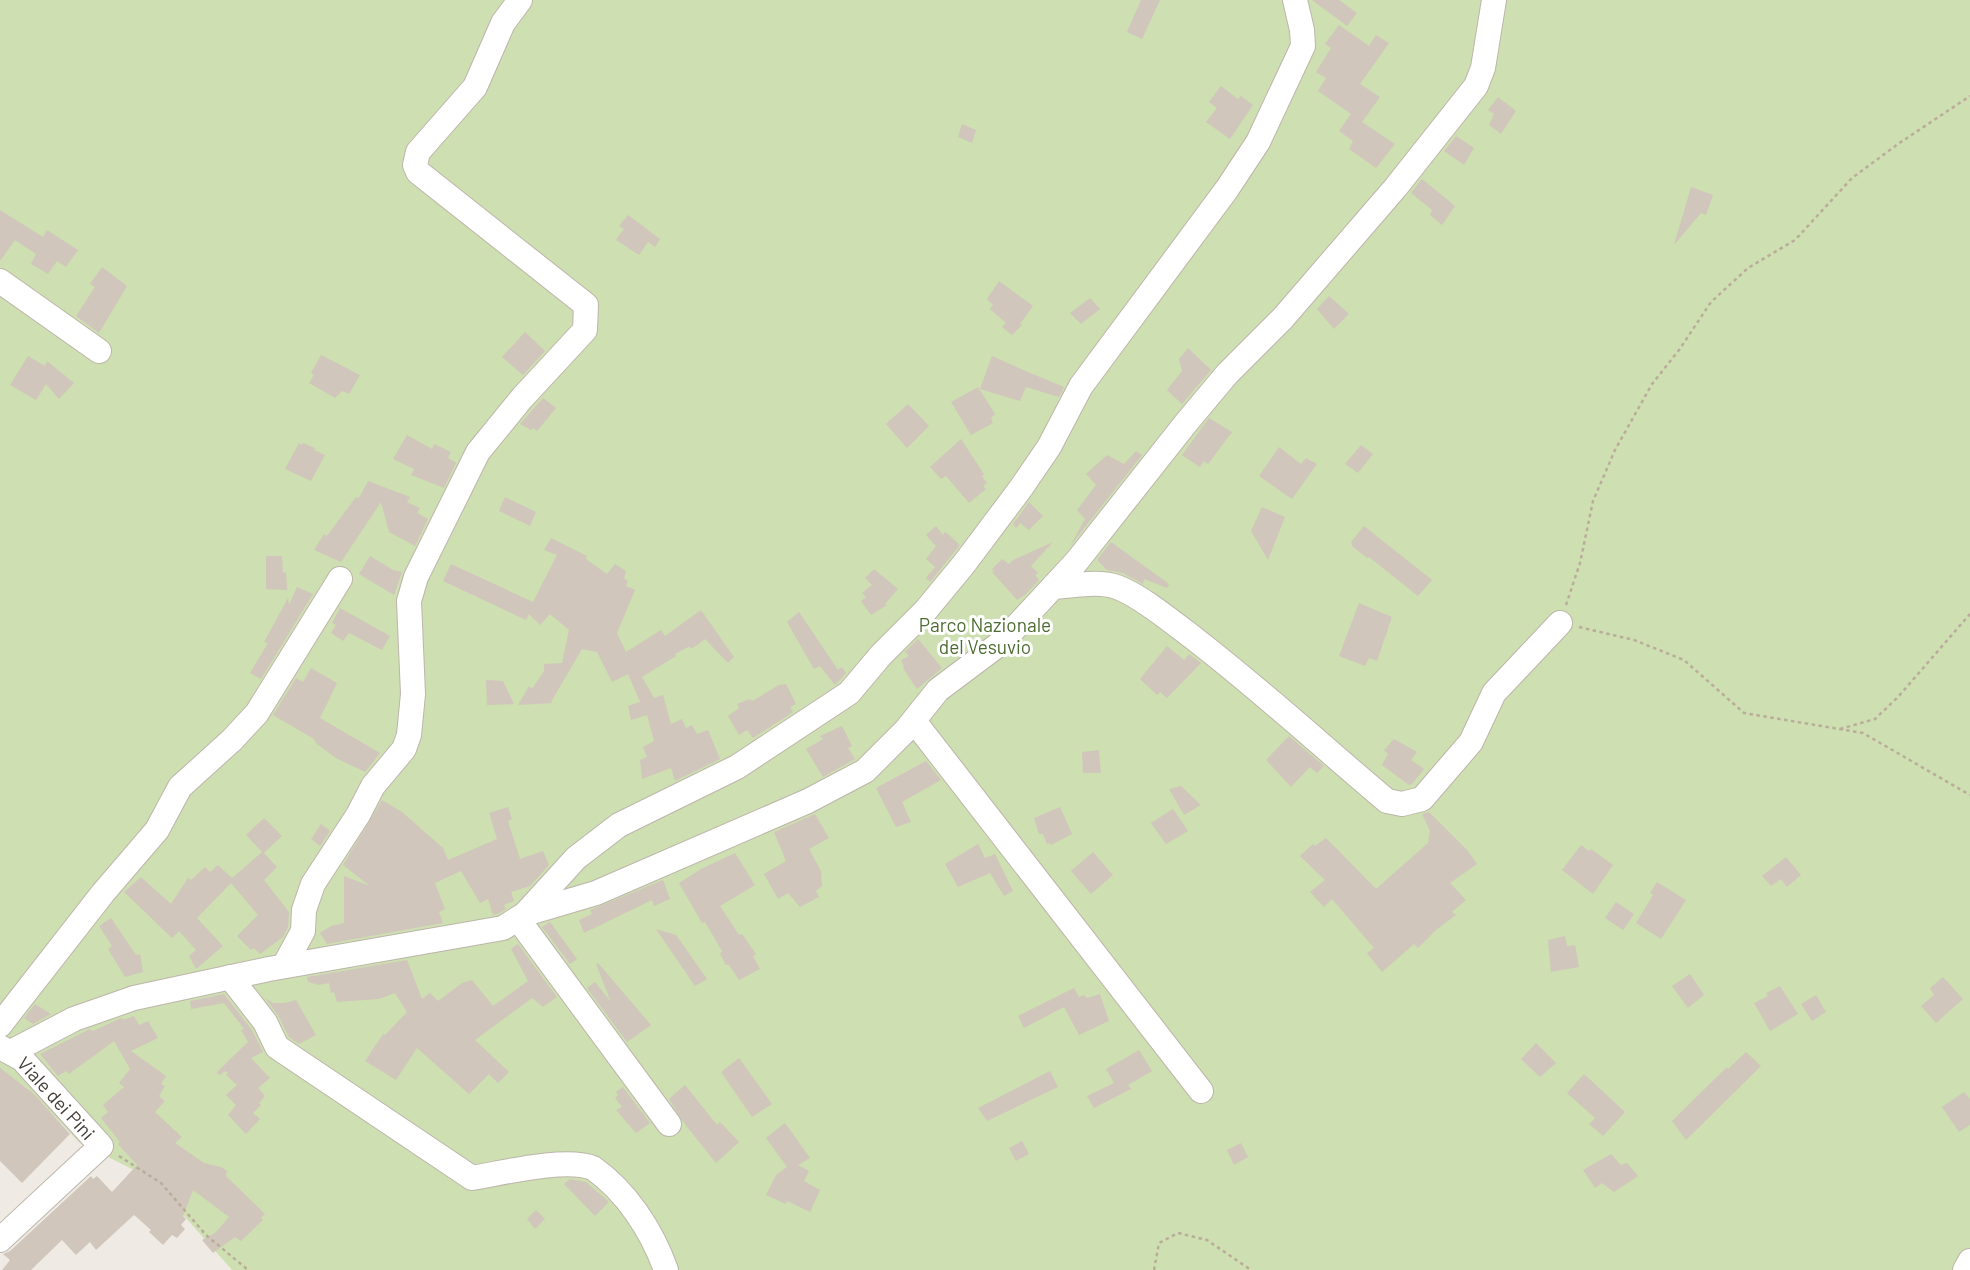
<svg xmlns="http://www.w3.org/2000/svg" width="1970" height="1270" viewBox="0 0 1970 1270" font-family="Barlow,sans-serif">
<rect width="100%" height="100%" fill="#efebe4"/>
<!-- green -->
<polygon fill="#cedfb1" points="0,0 1970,0 1970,1270 232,1270 186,1218 144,1175 80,1143 27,1088 0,1070"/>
<!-- building -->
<g fill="#d0c6bb">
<polygon points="1141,0 1160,0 1142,39 1127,32"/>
<polygon points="1312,0 1339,0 1357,13 1347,26"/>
<polygon points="1339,25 1369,46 1376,35 1389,43 1360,84 1380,97 1362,122 1395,144 1376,168 1349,149 1353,141 1339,131 1351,114 1318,91 1326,78 1316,72 1331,48 1325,44"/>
<polygon points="1221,86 1238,99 1241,96 1253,105 1230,139 1206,122 1217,108 1209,102"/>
<polygon points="1498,97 1516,111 1501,134 1489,125 1494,114 1488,110"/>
<polygon points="962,124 976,130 972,143 958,137"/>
<polygon points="1456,136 1474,148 1464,165 1444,151"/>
<polygon points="1422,179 1455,206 1442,225 1430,215 1432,210 1411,193"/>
<polygon points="1691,187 1713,195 1706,215 1701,213 1674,245"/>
<polygon points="0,210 43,237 47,230 78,250 66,267 57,261 48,274 31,264 36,254 15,240 0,261"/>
<polygon points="628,215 660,239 655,247 648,242 639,255 616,240 624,229 619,226"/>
<polygon points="102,267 127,286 99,333 76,316 95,287 90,284"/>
<polygon points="999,281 1033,306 1020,324 1022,325 1012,335 1002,327 1006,323 990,309 993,305 987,299"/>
<polygon points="1329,296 1349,314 1334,329 1317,309"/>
<polygon points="1090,298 1100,309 1081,324 1070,313"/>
<polygon points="525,332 545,351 523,375 502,357"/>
<polygon points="1188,348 1211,370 1182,404 1167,390 1182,371 1179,359"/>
<polygon points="321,355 360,375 349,394 342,391 335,398 309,383 314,375 311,373"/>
<polygon points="28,356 45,366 47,361 74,383 59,399 46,384 36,400 10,385"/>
<polygon points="992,356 1028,372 1064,387 1059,397 1026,387 1020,401 980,389"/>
<polygon points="978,387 995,414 991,418 993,423 971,435 951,402"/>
<polygon points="543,398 556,408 537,431 533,428 531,430 520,424"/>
<polygon points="908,404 929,426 907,448 886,424"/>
<polygon points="1209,418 1232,432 1208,464 1204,461 1200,467 1182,455"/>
<polygon points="407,435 432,449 434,444 451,452 448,458 456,463 444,488 411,475 414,469 393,459"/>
<polygon points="961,439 984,474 982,476 987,483 983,486 986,489 969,503 946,476 941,479 930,467"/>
<polygon points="299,443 301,445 303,443 315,448 314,450 325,455 311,481 285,469"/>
<polygon points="1361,445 1373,454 1358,473 1345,464"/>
<polygon points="1279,447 1301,464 1306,458 1317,464 1292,499 1259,476"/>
<polygon points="1136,451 1142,455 1070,546 1085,519 1077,510 1096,485 1086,474 1107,455 1124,464"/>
<polygon points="368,481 410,497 407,502 420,508 417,513 428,519 415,546 389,532 381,502 341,562 314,550 324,534 327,536 356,497 359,498"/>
<polygon points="505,497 536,512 530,526 499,511"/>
<polygon points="1029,502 1043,516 1029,530 1020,523 1016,528 1013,524"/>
<polygon points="1262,507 1285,517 1268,560 1251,531"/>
<polygon points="936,526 943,535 945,532 948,534 960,545 930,582 926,578 935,567 926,559 936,546 926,535"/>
<polygon points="1364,526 1432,580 1418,596 1369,557 1367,558 1352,546 1351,542"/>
<polygon points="551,538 587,556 586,559 607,574 615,564 626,571 624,578 628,581 626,586 635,590 617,633 626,652 661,630 665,636 701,610 734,657 728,663 705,639 693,648 688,647 675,654 676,656 642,677 654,698 663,695 671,724 682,719 686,728 692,725 697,734 708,730 720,759 675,781 671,768 642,779 640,760 647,757 643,747 654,741 647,715 631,720 628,706 640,702 628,674 612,682 597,652 582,649 551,702 553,703 518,705 529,686 532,689 544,671 544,664 562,663 569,630 550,614 540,625 529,614 526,620 443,581 451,564 533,602 557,555 544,550"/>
<polygon points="1053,542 1031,566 1038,573 1035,575 1039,580 1025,595 1017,600 992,572 994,571 992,569 1002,559 1009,564 1013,560"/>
<polygon points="1111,542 1169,584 1167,588 1144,579 1143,584 1123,573 1107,570 1097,560"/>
<polygon points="266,556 282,556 283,573 286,572 287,590 266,589"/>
<polygon points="370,556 393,570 402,572 394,595 359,574"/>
<polygon points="874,569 898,589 885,604 887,605 871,615 861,601 866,597 862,593 872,585 865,578"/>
<polygon points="297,587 313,594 261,679 250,673 268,643 264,642 288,598 289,605"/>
<polygon points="1359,603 1392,617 1377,661 1369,658 1365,666 1339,656"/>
<polygon points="340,608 390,636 382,650 349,633 343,641 331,633 336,625 332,623"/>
<polygon points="799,612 838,670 842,667 846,673 835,685 820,666 814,669 787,622"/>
<polygon points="918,639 942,668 917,689 903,668 904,666 901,660 909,656 905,652"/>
<polygon points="1167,646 1184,660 1189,654 1201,663 1167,698 1160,692 1157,695 1140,679"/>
<polygon points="311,668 337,683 320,718 380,753 365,772 336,758 317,744 314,739 273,715 296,678 303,682"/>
<polygon points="486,680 503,681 514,704 487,705"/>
<polygon points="786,684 796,704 790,707 793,712 753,738 747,730 739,735 728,716 739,708 737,704 750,699 752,701 779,685"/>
<polygon points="842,726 852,746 848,748 855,759 823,777 806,749 823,739 820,736"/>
<polygon points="1289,736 1324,766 1317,773 1310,767 1291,787 1266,760"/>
<polygon points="1394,739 1417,752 1411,760 1424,769 1412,784 1409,785 1382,765 1388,754 1384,750"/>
<polygon points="1099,750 1101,773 1083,773 1082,752"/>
<polygon points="926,761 941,780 902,802 911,822 896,827 876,788"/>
<polygon points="1181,786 1201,805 1184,815 1169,789"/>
<polygon points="382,800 402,812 443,848 448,860 497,839 489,813 508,807 512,819 508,821 520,859 543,851 549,865 530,886 511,892 514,901 504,905 506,909 498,914 493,915 488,899 480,903 461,871 435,883 445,909 439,912 443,923 327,944 320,933 331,926 344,923 344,876 370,886 343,865"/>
<polygon points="1060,807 1072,834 1051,845 1050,843 1047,844 1043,834 1039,834 1034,818"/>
<polygon points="1173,809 1188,831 1166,844 1151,823"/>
<polygon points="1429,812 1468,851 1477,864 1450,883 1466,900 1452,912 1456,915 1436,930 1418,948 1414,944 1382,972 1367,953 1374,948 1332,899 1324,907 1310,892 1325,880 1300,856 1313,844 1315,846 1326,838 1376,889 1428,843 1430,831 1422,814"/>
<polygon points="815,814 829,838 809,849 821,871 822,886 816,891 819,897 800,907 788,893 778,899 764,874 786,861 774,832"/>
<polygon points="264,818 282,836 264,853 277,867 264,880 289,912 288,927 283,937 260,954 254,948 251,950 237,936 258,915 231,883 197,918 223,946 196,969 189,956 196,950 179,931 172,938 124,892 141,877 171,904 188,878 191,880 205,867 210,872 218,865 232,878 262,852 246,835"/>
<polygon points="321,824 330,831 320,846 311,839"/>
<polygon points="978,844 985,858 995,854 1013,891 1004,896 990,873 958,887 945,864"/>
<polygon points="1581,845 1589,851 1591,849 1613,865 1593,894 1562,870"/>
<polygon points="1093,852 1113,875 1091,894 1071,871"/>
<polygon points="735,853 755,885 720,906 739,935 742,934 756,954 753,956 760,969 739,980 729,965 726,965 720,954 722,951 705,922 702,923 679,883 701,869"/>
<polygon points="1786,857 1801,875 1787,887 1781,879 1771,886 1762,876"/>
<polygon points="663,880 670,899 654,906 652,900 584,933 579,920 592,914 590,910"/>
<polygon points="1657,882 1686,900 1661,939 1636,923 1653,895 1650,893"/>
<polygon points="1616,902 1634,914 1623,930 1605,918"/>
<polygon points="111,918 136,955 140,954 143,972 125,977 108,949 112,946 99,926"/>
<polygon points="550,922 577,959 570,964 542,927"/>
<polygon points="656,929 676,935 707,979 695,986"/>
<polygon points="1565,936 1567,946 1575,945 1579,967 1551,972 1548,940"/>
<polygon points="518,944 557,997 543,1007 532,998 475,1040 509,1072 498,1083 489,1074 469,1094 417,1048 396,1080 365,1061 383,1034 385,1035 407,1012 395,993 379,999 337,1002 334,992 331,993 329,983 319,985 308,982 307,977 407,960 422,999 430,993 438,1001 462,983 472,980 493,1006 528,981 511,949"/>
<polygon points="598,963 651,1025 627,1042 587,988 595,982 611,1002 596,964"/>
<polygon points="1690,974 1704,995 1688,1008 1672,986"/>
<polygon points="1943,977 1963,999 1936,1023 1921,1006 1934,995 1930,988"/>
<polygon points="1780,986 1798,1014 1770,1031 1754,1003 1768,996 1766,993"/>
<polygon points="1074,988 1079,997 1084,995 1087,998 1100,994 1109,1021 1079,1035 1064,1007 1024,1028 1018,1016"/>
<polygon points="224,994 252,1030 263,1052 251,1058 270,1078 258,1088 265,1096 259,1103 261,1105 253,1113 260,1119 246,1134 228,1115 236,1105 226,1095 237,1085 226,1075 228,1073 226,1071 219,1075 217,1072 248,1042 241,1030 244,1029 224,1003 191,1009 190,1001"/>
<polygon points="1816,995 1826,1012 1812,1021 1801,1004"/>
<polygon points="265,998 273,1003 285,1003 296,1000 316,1035 299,1044 289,1037 278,1015"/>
<polygon points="35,1004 51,1014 33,1024 24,1018"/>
<polygon points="134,1016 139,1025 148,1021 158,1038 131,1051 166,1076 161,1084 165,1086 159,1096 165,1101 155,1112 182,1137 175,1143 204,1163 221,1167 227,1171 226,1176 265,1214 261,1218 263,1220 241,1241 235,1237 213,1253 202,1240 215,1233 229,1217 193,1190 183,1216 186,1219 181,1225 185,1229 177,1238 172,1235 163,1245 149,1232 151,1230 134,1215 96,1250 90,1242 76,1255 62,1240 31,1270 2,1270 10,1260 3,1254 10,1251 91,1176 93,1179 97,1176 112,1192 137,1165 118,1144 120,1142 101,1118 108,1112 103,1105 124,1087 119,1083 130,1069 114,1041 69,1074 66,1071 58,1076 40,1054 90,1029 93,1031 119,1019 122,1018 123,1020"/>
<polygon points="1536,1043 1556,1063 1540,1077 1521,1059"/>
<polygon points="1139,1050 1152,1071 1128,1085 1131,1089 1094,1108 1087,1096 1114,1083 1106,1069"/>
<polygon points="1746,1052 1761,1066 1686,1140 1672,1121 1727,1067 1728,1069"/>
<polygon points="739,1058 772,1104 752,1117 721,1072"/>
<polygon points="0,1068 33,1093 70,1134 22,1183 0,1161"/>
<polygon points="1050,1071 1058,1087 987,1121 978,1108"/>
<polygon points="1584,1074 1625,1112 1603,1136 1589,1124 1595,1118 1567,1093"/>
<polygon points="685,1085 717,1125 720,1122 739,1142 716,1163 684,1123 669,1099"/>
<polygon points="623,1087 650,1123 636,1133 616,1110 622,1107 615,1098 618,1095 616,1092"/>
<polygon points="1964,1092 1970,1099 1970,1125 1959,1132 1942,1107"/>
<polygon points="785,1123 810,1158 798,1165 809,1171 804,1181 820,1190 810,1212 787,1201 786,1204 766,1195 776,1175 787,1167 766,1138"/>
<polygon points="1022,1141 1029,1154 1016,1161 1009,1148"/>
<polygon points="1241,1143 1248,1157 1234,1165 1227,1150"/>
<polygon points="1611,1154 1621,1165 1627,1163 1638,1176 1614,1192 1602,1183 1595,1188 1583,1170"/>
<polygon points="570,1179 586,1182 609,1202 595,1216 564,1184"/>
<polygon points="536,1210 545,1219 535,1229 527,1219"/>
</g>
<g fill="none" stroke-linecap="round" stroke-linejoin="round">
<!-- minor casing -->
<g stroke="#bdb5ab" stroke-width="26">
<g id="minor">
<polyline points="0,281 99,351"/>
<path d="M 1053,587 C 1072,586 1099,580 1117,587 C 1141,596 1175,624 1196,640 C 1262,691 1324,748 1387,801 L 1402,804 L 1422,799 L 1471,742 L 1494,693 L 1560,623"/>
<polyline points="914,721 1201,1091"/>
<polyline points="525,914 596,893 808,801 865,771 906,730 938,690 1002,642 1077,561 1186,423 1227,374 1283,318 1396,187 1476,86 1483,68 1494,0"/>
<polyline points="518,919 669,1124"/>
<polyline points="284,966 303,931 304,910 313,884 358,815 373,786 404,749 409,735 413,694 409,601 416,577 478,452 522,398 585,330 586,305 418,172 415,165 418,152 475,87 503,23 520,0"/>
<path d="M 230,977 L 265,1022 L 277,1047 L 472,1178 C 502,1173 566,1157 593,1168 C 627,1192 652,1231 666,1270"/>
<polyline points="0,1025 103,893 157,830 180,787 232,740 257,713 340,579"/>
<path id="s1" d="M 0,1047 L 22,1059 L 101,1146 L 0,1240"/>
<polyline points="11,1052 74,1019 134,998 269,969 503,928 525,914 576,858 619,825 737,767 849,693 881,655 926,610 964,564 1021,488 1049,447 1081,386 1227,189 1258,142 1303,46 1302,30 1295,0"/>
<polyline points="1965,1270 1970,1261"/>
</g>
</g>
<!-- path -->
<g stroke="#baac9b" stroke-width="2.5" stroke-dasharray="3.5 3.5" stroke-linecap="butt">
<polyline points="1566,605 1580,563 1593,501 1615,450 1652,384 1679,350 1711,302 1748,268 1795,240 1852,178 1898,144 1970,96"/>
<polyline points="1579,627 1634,640 1684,660 1744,713 1863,733 1970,795"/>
<polyline points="1840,729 1875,719 1898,697 1970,614"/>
<polyline points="119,1156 161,1183 206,1235 248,1270"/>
<polyline points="1154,1270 1159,1243 1178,1233 1207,1240 1251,1270"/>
</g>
<!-- minor -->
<use href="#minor" stroke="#fff" stroke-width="24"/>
</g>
<g text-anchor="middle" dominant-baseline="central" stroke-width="6" stroke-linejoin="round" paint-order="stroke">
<!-- park labels -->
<g font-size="19" fill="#4b6b30" stroke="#fff">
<text x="985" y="624">Parco Nazionale<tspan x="985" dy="22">del Vesuvio</tspan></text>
</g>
<!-- street labels -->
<g font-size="19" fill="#413b35" stroke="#fff">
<text stroke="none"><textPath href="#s1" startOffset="77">Viale dei Pini</textPath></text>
</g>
</g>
</svg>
